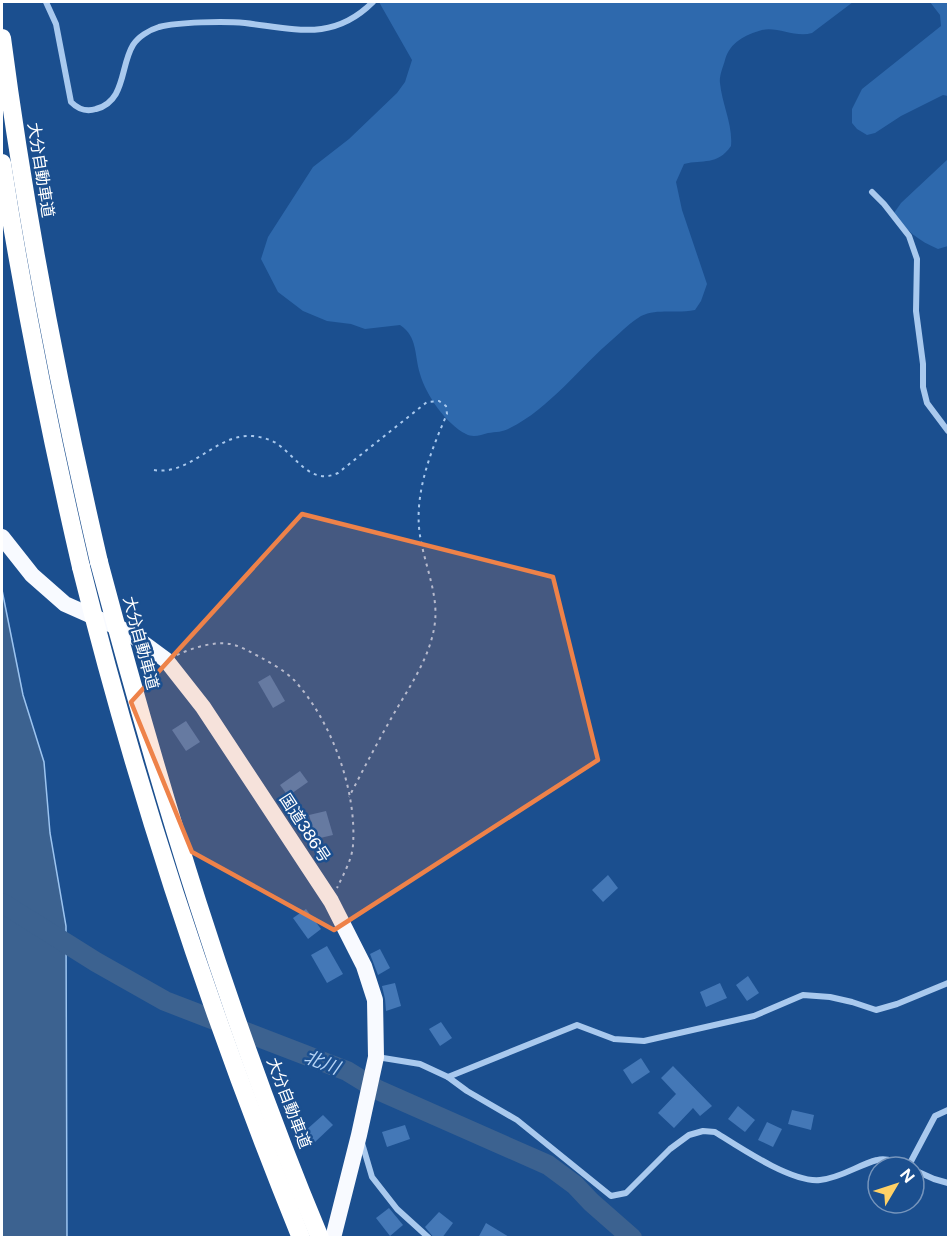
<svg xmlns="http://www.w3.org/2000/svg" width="950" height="1239" viewBox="0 0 950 1239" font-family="'Public Sans','Noto Sans JP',sans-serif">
<rect width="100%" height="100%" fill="#1b4f8f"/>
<!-- green -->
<g fill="#2e69ad">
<path d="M 379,2 L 853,2 L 812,33 C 795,38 777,26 762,30 C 745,35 730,42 725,60 C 723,67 719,76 720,83 C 722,104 733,125 731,146 C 717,166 703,159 684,164 L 676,182 L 682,210 L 707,284 L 701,301 L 695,310 C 677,314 658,308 641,316 C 631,322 622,331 613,339 C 580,367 549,409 510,428 C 504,432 495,432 488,433 C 481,435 473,438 466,434 C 446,424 426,395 420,374 C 414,355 418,337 400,325 L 365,329 L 351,324 L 327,321 L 303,311 L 278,292 L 261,259 L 268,237 L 313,167 L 349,139 L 397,93 L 405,82 L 412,60 Z"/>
<polygon points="930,2 948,2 948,96 943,95 901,116 875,133 867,135 857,129 852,123 852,109 862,89 941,26 940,15"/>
<path d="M 948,159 L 948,246 L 938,249 C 919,241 905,230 894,213 L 901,203 Z"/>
</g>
<!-- water -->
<polygon fill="#3c6290" stroke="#9cc4f0" stroke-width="1.5" points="2,590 23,695 44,762 50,833 66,926 67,1237 2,1237"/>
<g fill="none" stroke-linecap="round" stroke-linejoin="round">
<!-- river -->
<polyline stroke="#3c6290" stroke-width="20" points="2,903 96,962 165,1001 347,1071 378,1090 548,1165 575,1185 591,1202 632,1238"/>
</g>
<!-- building -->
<g fill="#4478b7">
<polygon points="270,675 285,701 273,708 258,682"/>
<polygon points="186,721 200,742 186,751 172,730"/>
<polygon points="300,771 308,782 288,796 280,785"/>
<polygon points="326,811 333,835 316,839 309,815"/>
<polygon points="608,875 618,888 603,902 592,890"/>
<polygon points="306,909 321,929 308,939 293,918"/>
<polygon points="327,946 343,974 327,983 311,955"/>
<polygon points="380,949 390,968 378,975 370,954"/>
<polygon points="748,976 759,993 747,1001 736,985"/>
<polygon points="395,983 401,1006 386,1011 385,999 382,986"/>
<polygon points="720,983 727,998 706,1007 700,992"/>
<polygon points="441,1022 452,1038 440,1046 429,1029"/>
<polygon points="641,1058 650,1072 632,1084 623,1070"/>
<polygon points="673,1066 712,1106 700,1116 693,1108 674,1128 658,1113 676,1094 661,1078"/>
<polygon points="738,1106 755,1120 745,1132 728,1119"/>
<polygon points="792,1110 814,1115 811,1130 788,1124"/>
<polygon points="323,1115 333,1125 315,1142 305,1131"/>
<polygon points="767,1122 782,1129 773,1147 758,1140"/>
<polygon points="405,1125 410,1139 387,1147 382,1132"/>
<polygon points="389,1208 403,1225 390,1236 376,1218"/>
<polygon points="439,1212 453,1223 442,1238 434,1238 425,1227"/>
<polygon points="486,1223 511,1238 478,1238"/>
</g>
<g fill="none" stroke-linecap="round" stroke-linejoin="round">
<!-- path -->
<g stroke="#a9c9ee" stroke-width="2" stroke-dasharray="3 4.5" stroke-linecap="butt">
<path d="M 154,470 C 191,476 216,433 253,436 C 261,437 269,439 276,443 C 296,456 310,486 338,473 L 427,402 L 439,401 L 446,406 L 447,414 C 430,453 412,498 421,541 C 426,568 438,595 435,622 C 431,657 409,687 392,717 C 377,743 363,770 349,797"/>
<path d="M 177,655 C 192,648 214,641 230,644 C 241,646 250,652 260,657 C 271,663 285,671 294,680 C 331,720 357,790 353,845 C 352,860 343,875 337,888"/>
</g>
<!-- minor -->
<g stroke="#a9c9ee" stroke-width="6">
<path d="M 46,2 L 56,24 L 71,102 C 78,109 87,112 96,109 C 126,101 120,66 133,45 C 138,37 149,30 159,27 C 178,22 224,21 245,23 C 295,29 333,42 373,2"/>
<polyline points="872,192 884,204 909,236 917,259 916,311 923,364 923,387 927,403 948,431"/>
<path d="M 377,1057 L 420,1064 L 448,1077 L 467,1091 L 517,1120 L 611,1196 L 626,1193 L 670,1149 L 689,1135 L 703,1131 L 715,1132 C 739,1147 792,1183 820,1180 C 841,1178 858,1165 877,1160 C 887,1157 900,1163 909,1167"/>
<polyline points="448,1077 577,1025 614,1039 644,1041 754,1016 803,995 830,997 852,1002 876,1010 897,1004 948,983"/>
<polyline points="362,1143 372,1177 397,1209 429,1238"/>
<polyline points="908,1167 935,1116 948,1110"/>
<polyline points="914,1170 934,1179 948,1183"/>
</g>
<!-- trunk -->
<polyline stroke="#f8faff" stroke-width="16" points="2,537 32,575 65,604 128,632 166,660 203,707 331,901 364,966 375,1000 376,1057 359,1135 333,1238"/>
<!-- motorway -->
<g stroke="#fff" stroke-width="18">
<path d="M 2,38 C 25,215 59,389 99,562"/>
<path d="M 2,163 C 23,299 50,433 81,567"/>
</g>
<!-- motorway-bridge -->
<g stroke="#fff" stroke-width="18">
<path d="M 99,562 C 160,791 228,1018 320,1238"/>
<path d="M 81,567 C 138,796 212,1019 301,1238"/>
</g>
</g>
<!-- marked area -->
<path fill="#ee8249" fill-opacity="0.2" stroke="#ee8249" stroke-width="4.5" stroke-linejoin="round" d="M 302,514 L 553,577 L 598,760 L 334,930 L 192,852 L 131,702 Z"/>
<g text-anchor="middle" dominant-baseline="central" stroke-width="5" stroke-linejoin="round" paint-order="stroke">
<!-- street labels -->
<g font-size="16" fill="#fff" stroke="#1b4f8f">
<text transform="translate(41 170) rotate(81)">大分自動車道</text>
<text transform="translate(141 643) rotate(75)">大分自動車道</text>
<text transform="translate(305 828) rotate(57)">国道386号</text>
<text transform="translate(289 1103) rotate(69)">大分自動車道</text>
</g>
<!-- water labels -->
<g font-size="18" font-style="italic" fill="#b5d3f5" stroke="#1b4f8f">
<text transform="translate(322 1062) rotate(21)">北川</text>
</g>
</g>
<!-- border -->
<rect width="950" height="1239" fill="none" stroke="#ffffff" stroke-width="6"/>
<!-- north arrow -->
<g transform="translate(896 1185) rotate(51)"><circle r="28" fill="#1b4f8f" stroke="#7695bc" stroke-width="1.5"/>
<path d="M0-4.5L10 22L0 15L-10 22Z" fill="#ffd166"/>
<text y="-9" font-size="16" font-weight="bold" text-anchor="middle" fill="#ffffff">N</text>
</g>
</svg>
